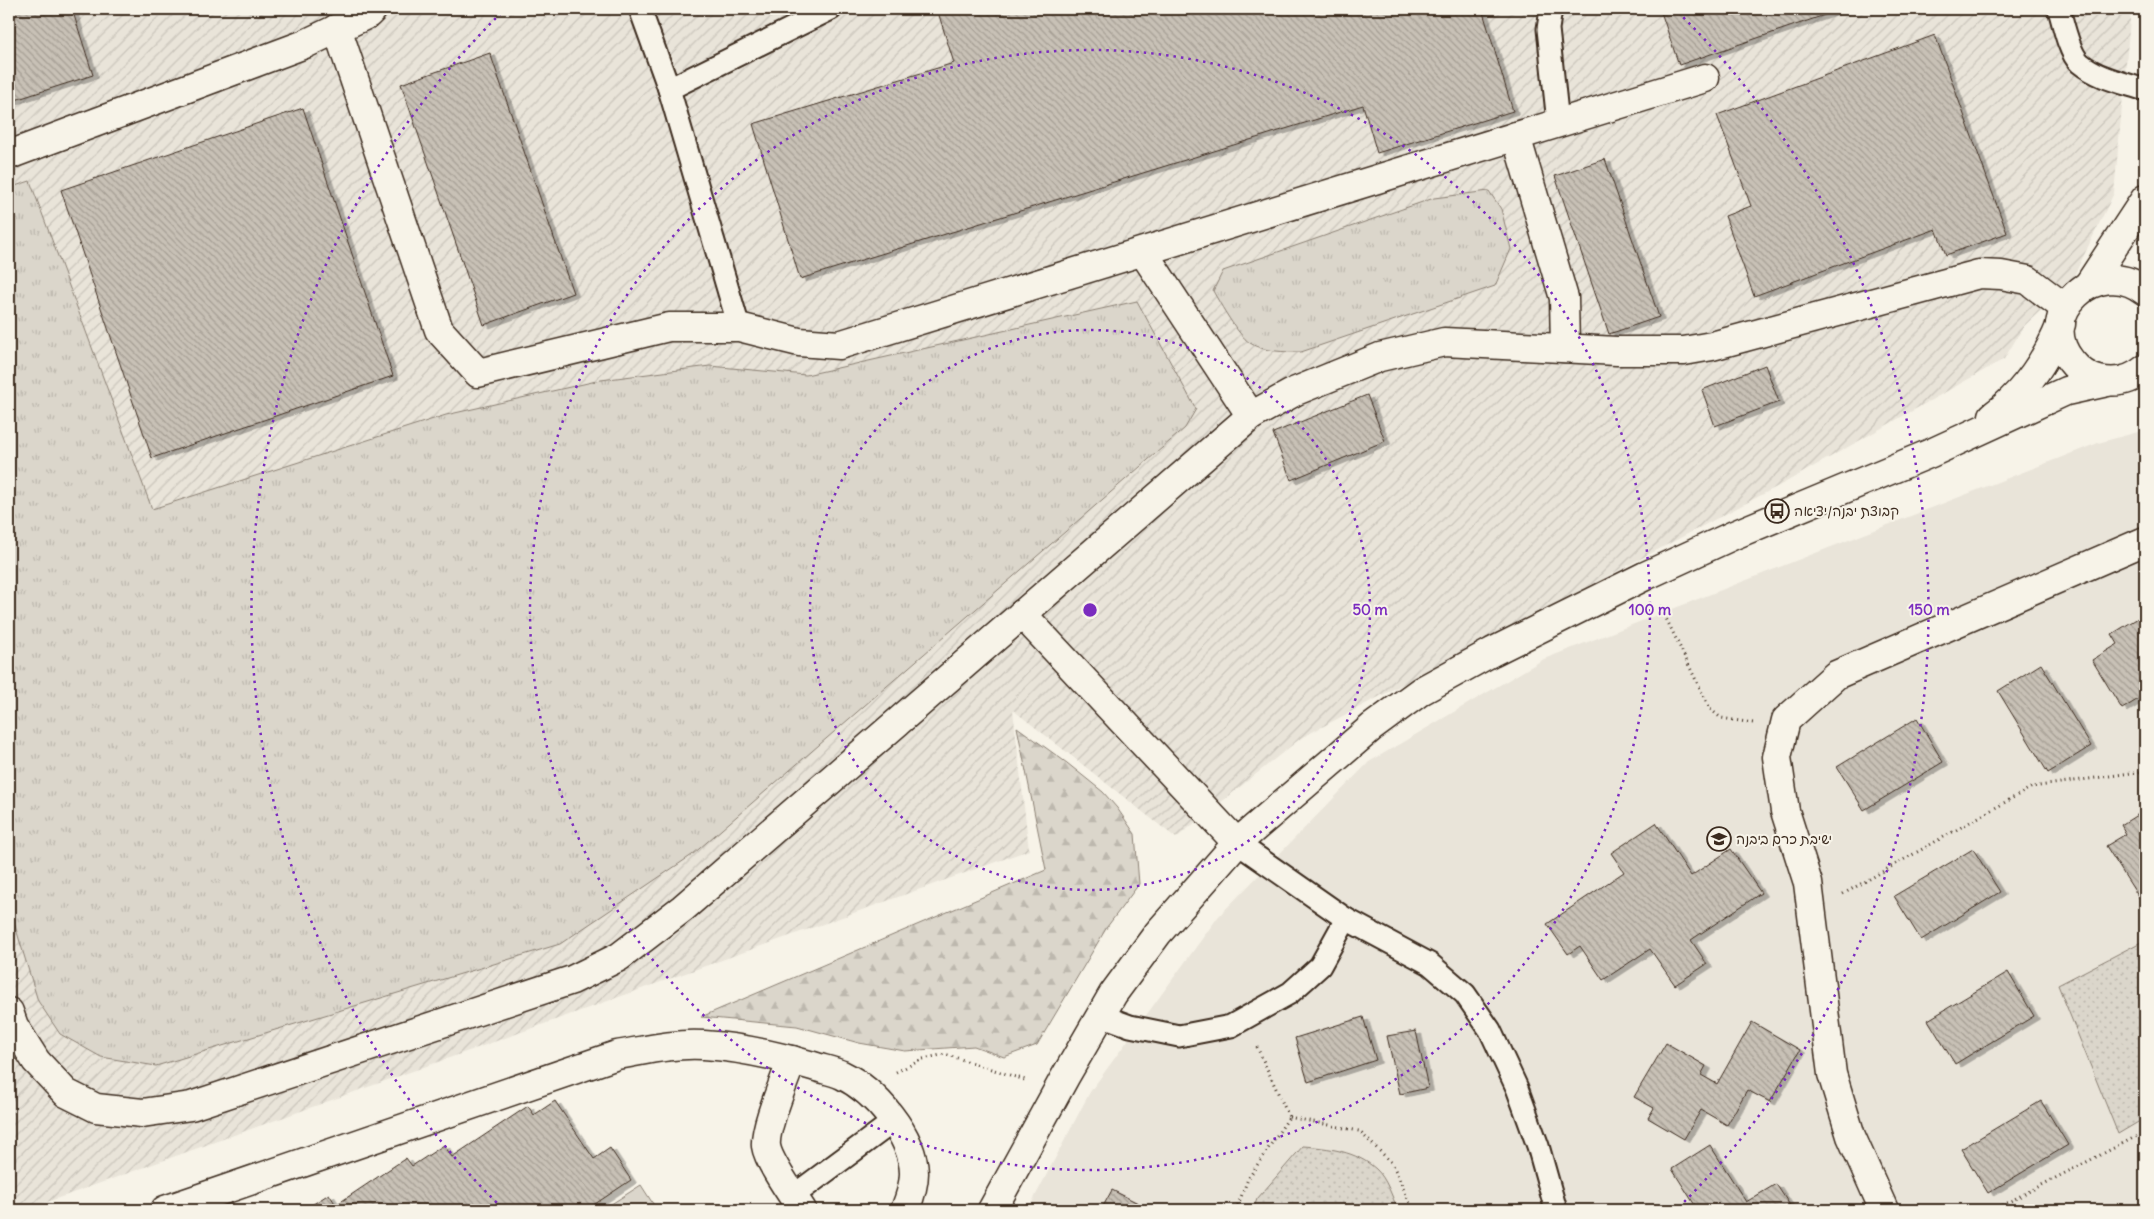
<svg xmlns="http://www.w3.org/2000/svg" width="2154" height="1219" viewBox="0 0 2154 1219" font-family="Delius,'Playpen Sans Hebrew',sans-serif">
<defs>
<pattern id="industrial-furrows" width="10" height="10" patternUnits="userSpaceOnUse" patternTransform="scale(1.25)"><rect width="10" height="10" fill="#e9e4d9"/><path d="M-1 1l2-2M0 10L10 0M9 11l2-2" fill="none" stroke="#c9c4ba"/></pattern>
<pattern id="grass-tufts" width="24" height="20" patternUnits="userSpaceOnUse" patternTransform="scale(1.25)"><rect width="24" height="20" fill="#dbd6cb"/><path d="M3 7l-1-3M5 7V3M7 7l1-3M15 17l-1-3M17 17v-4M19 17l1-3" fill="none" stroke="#bdb8ae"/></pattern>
<pattern id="forest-firs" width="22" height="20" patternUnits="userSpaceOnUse" patternTransform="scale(1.25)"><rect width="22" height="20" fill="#dbd6cb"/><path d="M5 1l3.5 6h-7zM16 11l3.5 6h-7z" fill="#bdb8ae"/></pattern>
<pattern id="park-dots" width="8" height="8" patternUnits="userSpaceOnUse" patternTransform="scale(1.25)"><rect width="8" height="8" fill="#dbd6cb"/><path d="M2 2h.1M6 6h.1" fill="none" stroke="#bdb8ae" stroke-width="1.8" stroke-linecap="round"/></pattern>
<pattern id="building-back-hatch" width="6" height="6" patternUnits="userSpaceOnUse" patternTransform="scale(1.25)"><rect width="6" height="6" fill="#c8c1b6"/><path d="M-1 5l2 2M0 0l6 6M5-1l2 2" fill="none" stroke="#a49d93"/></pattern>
<filter id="shadow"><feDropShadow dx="5.5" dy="3" stdDeviation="0" flood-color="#0004"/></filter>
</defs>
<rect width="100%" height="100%" fill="#f7f3e8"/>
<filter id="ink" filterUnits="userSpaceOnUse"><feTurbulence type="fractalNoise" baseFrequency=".02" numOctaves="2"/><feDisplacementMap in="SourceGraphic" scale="10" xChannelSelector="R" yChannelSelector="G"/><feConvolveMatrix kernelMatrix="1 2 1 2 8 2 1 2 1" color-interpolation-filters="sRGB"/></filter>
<g filter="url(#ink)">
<!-- built -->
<polygon fill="#e9e4d9" points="2145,430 2145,1210 1028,1210 1090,1092 1218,917 1369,762 1544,659 2098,443"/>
<!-- industrial -->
<polygon fill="url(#industrial-furrows)" points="9,9 2131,9 2114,193 2071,282 2024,326 2004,359 1786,482 1301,738 1176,838 1013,710 1029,850 25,1210 9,1210"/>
<!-- grass -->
<g fill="url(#grass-tufts)" stroke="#8b8074">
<polygon points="30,181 152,509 446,415 601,380 710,366 806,375 1137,301 1196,409 1185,428 692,855 560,944 156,1066 101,1057 60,1034 38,1001 9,906 9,188"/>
<path d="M 1489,191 L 1501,209 L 1511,249 L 1495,286 L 1301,352 C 1286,352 1263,352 1250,343 C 1237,334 1221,305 1213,291 L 1223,271 L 1434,198 Z"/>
</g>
<!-- forest -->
<polygon fill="url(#forest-firs)" stroke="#8b8074" points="1017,727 1067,763 1103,792 1117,808 1135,834 1139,884 1107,927 1037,1045 1004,1057 974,1046 905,1051 859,1043 797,1026 701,1017 1046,870"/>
<!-- park -->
<g fill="url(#park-dots)" stroke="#8b8074">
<polygon points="2145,940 2145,1118 2118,1134 2058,985"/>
<path d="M 1303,1146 C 1329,1148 1356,1151 1376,1169 C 1387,1179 1392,1197 1398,1210 L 1253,1210 L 1257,1199 Z"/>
</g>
<!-- pitch -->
<polygon fill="#dbd6cb" stroke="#8b8074" points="641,1185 657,1210 602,1210"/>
<!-- building -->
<g fill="url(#building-back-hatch)" stroke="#3b2a1e" filter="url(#shadow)">
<polygon points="9,9 72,9 93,75 9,102"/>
<polygon points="937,9 1482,9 1513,111 1377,153 1363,105 800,279 753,124 954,63"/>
<polygon points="1660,9 1842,9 1679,65"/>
<polygon points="1935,35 2007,233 1946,255 1936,229 1754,296 1725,216 1751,206 1717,115"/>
<polygon points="490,53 573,293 484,325 401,84"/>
<polygon points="303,108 393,376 152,458 61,190"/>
<polygon points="1605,159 1659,317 1609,334 1555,176"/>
<polygon points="1765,365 1779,402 1715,426 1702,390"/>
<polygon points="1367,395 1385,441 1291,480 1273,433"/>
<polygon points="2143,615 2145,618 2145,695 2122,709 2092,660 2118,644 2112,634"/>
<polygon points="2041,664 2091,746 2048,773 1998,691"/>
<polygon points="1917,718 1943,762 1864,810 1837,767"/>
<polygon points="2145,810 2145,907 2106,846 2126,834 2121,825"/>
<polygon points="1656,823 1691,876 1731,849 1761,893 1691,940 1707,964 1675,985 1650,949 1603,980 1580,946 1568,954 1547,924 1624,872 1611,853"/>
<polygon points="1973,849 2000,892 1921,940 1894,896"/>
<polygon points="2008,972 2034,1016 1955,1064 1928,1020"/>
<polygon points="1363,1017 1376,1060 1308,1082 1295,1038"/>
<polygon points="1752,1022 1800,1050 1770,1102 1747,1090 1727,1125 1701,1110 1684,1139 1648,1118 1654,1108 1634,1097 1666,1043 1706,1066 1701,1075 1717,1084"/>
<polygon points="1416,1031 1428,1088 1400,1094 1387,1036"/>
<polygon points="555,1101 594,1159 610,1148 631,1180 586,1210 304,1210 329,1194 336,1205 406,1158 412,1166 444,1145 452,1157 528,1106 534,1115"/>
<polygon points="2041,1101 2068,1145 1988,1193 1961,1149"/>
<polygon points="1710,1145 1746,1202 1776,1184 1793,1210 1698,1210 1672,1169"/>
<polygon points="1112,1190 1152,1210 1101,1210"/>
</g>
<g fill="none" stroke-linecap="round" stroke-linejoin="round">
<!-- lane casing -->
<g stroke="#3b2a1e" stroke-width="25">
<g id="lane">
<polyline points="640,9 669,89 739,327"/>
<polyline points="1551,9 1548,29 1558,123"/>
<path d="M 2059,9 C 2063,23 2069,53 2080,63 C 2098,78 2124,83 2145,90"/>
<polyline points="669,89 831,9"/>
<polyline points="1237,843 1346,919 1430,964 1465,994 1490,1030 1517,1088 1538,1146 1556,1210"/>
<polyline points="1100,1015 1130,1026 1179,1036 1231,1026 1290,993 1320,966 1346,919"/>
<polyline points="793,1196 894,1121"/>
</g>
</g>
<!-- street casing -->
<g stroke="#3b2a1e" stroke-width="31">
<g id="street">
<polyline points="337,28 439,330 478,373 669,327 739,327 799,342 839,345 1705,78"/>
<polyline points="1516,136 1564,298 1565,348"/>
<polyline points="9,155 305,44 368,14 373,9"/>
<polyline points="1143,252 1251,416"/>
<polyline points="2089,284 2145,199"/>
<polyline points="1022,614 1237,843"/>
<polyline points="9,1012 14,1026 36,1061 66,1093 96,1108 142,1113 191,1106 572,980 619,957 683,908 1251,416 1296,391 1380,357 1444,342 1617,351 1684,351 1712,346 1979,274 2001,275 2028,280 2065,308"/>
<path d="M 792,1060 C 785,1080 764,1127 766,1146 C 768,1161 793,1196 802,1210"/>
<path d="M 165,1210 L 617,1055 C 646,1050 675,1043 704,1045 C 741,1047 778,1056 813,1066 C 822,1069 833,1071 842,1075 C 875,1091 913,1135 914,1173 C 914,1185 909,1200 905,1210"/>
<polyline points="1884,1210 1851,1136 1832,1074 1808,883 1785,811 1777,757 1786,720 1836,675 2145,541"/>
</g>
</g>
<!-- secondary casing -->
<g stroke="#3b2a1e" stroke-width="31">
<g id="secondary">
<path d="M 2145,291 C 2098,253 2033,315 2071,361 C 2078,370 2087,377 2099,380 C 2116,384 2132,380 2145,369"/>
<path d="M 1993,416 C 2025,392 2046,361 2061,324"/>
<polyline points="992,1210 1065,1077 1113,994 1158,933 1237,843 1372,727 1421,691 1492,652 1645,576 1734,535 1931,453 2066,391 2107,382"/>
</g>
</g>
<!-- path -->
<g stroke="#3b2a1e" stroke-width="3" stroke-dasharray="1 4" stroke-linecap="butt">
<polyline points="1660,606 1710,709 1721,718 1753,723"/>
<polyline points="1843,894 2032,787 2145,771"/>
<polyline points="1257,1047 1289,1117"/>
<polyline points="896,1072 923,1059 945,1054 1025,1080"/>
<polyline points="1289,1117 1359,1131 1392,1163 1413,1210"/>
<polyline points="1236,1210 1248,1179 1289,1117"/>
<polyline points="1993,1210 2145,1132"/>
</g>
<!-- lane -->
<use href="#lane" stroke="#f7f3e8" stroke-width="21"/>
<!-- street -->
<use href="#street" stroke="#f7f3e8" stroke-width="28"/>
<!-- secondary -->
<use href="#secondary" stroke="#f7f3e8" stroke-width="28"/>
</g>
</g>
<!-- distance rings -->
<g fill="none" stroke="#7b2cbf" stroke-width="2.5" stroke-dasharray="2.5 5">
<circle cx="1090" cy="610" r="280"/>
<circle cx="1090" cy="610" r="560"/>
<path d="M502 1208A839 839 0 0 1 502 12M1678 12A839 839 0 0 1 1678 1208"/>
</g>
<!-- icons -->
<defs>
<g id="bus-ring" transform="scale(1.25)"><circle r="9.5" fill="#f7f3e8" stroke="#3b2a1e" stroke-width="1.5"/><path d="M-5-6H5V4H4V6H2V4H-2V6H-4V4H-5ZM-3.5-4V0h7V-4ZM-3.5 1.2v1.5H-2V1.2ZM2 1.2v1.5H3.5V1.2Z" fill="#3b2a1e"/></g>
<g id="school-ring" transform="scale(1.25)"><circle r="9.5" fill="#f7f3e8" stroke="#3b2a1e" stroke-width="1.5"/><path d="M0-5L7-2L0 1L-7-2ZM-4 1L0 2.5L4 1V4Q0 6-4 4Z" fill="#3b2a1e"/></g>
</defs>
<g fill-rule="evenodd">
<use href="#bus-ring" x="1777" y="511"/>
<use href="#school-ring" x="1719" y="839"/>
</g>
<g text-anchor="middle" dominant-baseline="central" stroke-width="4" stroke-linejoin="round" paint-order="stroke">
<!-- poi labels -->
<g font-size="14" fill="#3b2a1e" stroke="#f7f3e8" text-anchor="start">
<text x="1794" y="511">קבוצת יבנה/יציאה</text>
<text x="1736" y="839">ישיבת כרם ביבנה</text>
</g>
</g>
<circle cx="1090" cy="610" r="8" fill="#7b2cbf" stroke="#f7f3e8" stroke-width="2.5"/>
<g font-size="15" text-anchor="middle" font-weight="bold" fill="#7b2cbf" stroke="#f7f3e8" stroke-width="4" stroke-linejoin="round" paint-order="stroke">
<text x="1370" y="615">50 m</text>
<text x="1650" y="615">100 m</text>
<text x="1929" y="615">150 m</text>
</g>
<!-- margin -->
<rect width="2154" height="1219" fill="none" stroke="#f7f3e8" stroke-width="30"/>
<rect x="15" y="15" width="2124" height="1189" fill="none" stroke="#3b2a1e" stroke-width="2" filter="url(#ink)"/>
</svg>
